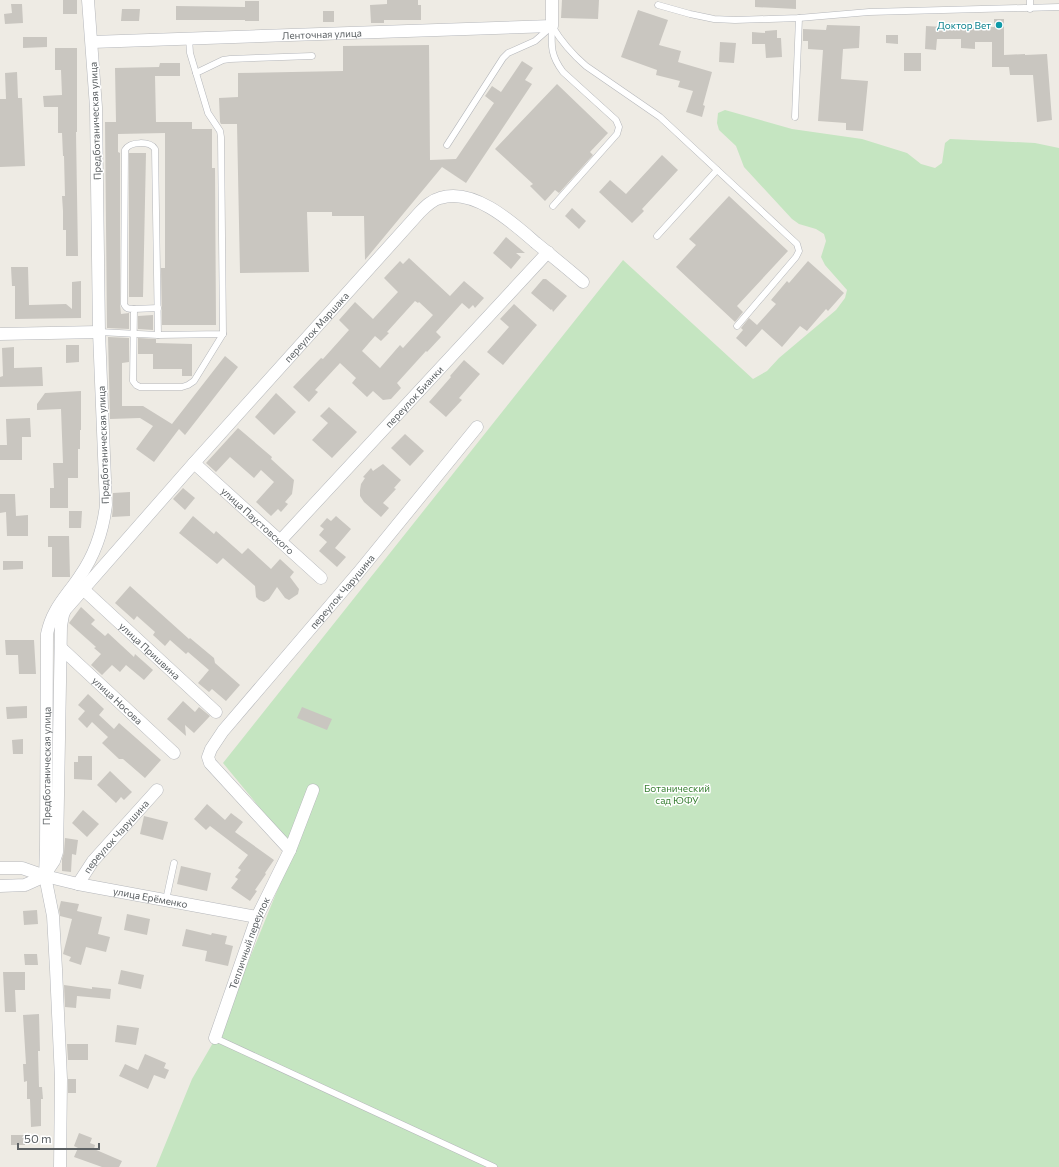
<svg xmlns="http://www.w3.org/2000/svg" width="1059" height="1167" viewBox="0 0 1059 1167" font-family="Commissioner,sans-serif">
<rect width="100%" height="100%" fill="#eeebe4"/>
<!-- green -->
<polygon fill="#c5e5c1" points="725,110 792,129 862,139 907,153 921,164 935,168 942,163 945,143 950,139 1035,143 1059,148 1059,1167 156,1167 192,1079 221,1029 292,854 288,842 223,763 623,260 753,379 767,371 779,358 836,310 845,298 847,290 825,265 821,257 826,241 824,234 816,229 799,224 792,219 744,167 736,146 719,130 717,123 718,113"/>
<!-- building -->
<g fill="#c9c6c0" fill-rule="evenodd">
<rect x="63" y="0" width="14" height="14"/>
<polygon points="387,0 418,0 418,5 421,5 421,20 384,20 384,23 371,23 370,5 387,4"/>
<polygon points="562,0 599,0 598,19 561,18"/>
<polygon points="755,0 796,0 796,9 755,7"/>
<polygon points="245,1 259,1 259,21 245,21 245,20 176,20 176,6 245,7"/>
<polygon points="11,4 22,4 23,23 5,24 4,14 12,13"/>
<polygon points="122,9 140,9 139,21 121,21"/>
<polygon points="638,10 668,20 659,45 681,51 678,62 712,72 703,105 705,106 702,117 686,112 693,91 678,87 680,81 656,75 657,70 621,57"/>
<rect x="323" y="11" width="11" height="11"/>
<polygon points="994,19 1004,19 1004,55 1025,54 1025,55 1047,54 1052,120 1037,122 1033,75 1010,75 1009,67 992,67 992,42 975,42 975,49 961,48 961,39 937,39 936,50 925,49 926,26 961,28 994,27"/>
<polygon points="827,25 860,26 859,48 843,49 841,79 868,81 863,131 846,130 846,123 818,121 823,50 808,49 808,41 803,41 803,29 826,30"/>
<polygon points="777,30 777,38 781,38 782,57 766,58 765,44 752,44 752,32 765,33 765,31"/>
<polygon points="886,35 898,35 898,44 886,43"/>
<polygon points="23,37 47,37 47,47 23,48"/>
<polygon points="720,42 736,43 734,63 719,62"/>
<polygon points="429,45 430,160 456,159 494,103 485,96 492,86 501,92 522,61 533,68 525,80 532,84 466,183 442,167 365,260 364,216 332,216 332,212 307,212 309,272 240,273 237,124 221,124 220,122 219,98 238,97 238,73 343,71 343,46"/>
<polygon points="55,48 77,48 77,132 76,132 78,256 66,256 66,230 63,230 63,211 62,196 65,196 64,156 63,156 62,133 58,133 58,107 44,107 43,96 62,95 61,70 55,70"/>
<rect x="904" y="53" width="17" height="18"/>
<polygon points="160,63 180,63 180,76 155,76 156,122 192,122 192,129 212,129 212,168 215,168 216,325 162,325 161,268 165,268 165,133 118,134 118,152 120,153 120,304 121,314 129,313 129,329 107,328 105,122 116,122 115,68 159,67"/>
<polygon points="17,72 18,98 22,98 25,166 0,167 0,99 6,99 5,73"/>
<polygon points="557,84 608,133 590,152 593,155 559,193 555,190 545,201 530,186 533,184 495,149"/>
<polygon points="129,153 146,153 143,297 129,297"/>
<polygon points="662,155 678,170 642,209 644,211 632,223 599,192 610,180 626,194"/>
<polygon points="729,196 788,251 737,306 743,312 735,322 676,267 696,245 689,239"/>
<polygon points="572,208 586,221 579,229 565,216"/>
<polygon points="506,237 525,253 516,253 521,257 511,269 493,253"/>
<path d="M 409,258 L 450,296 L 464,281 L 484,298 L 475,308 L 473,305 L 469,309 L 462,303 L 436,332 L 441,337 L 427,352 L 426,351 L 397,383 L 401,388 L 391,399 L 383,400 L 373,391 L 367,397 L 352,383 L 356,378 L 340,363 L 315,390 L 318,392 L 309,402 L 293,387 L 321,358 L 323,359 L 349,330 L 339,320 L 355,302 L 373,319 L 398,292 L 384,278 L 400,261 L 403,264 ZM 415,301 L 418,303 L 419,302 L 433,315 L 403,348 L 400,345 L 380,368 L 362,351 L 375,336 L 381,341 L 389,333 L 387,332 Z"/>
<polygon points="808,261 844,293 828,311 826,309 807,331 800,326 782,347 762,329 746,347 736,338 743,330 741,328 749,318 757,325 776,304 771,300 787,281 789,283"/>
<polygon points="11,267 28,267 29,305 66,304 72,309 72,282 81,281 81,318 15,319 15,286 12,286"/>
<polygon points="543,279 546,279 567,296 553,312 552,309 551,310 531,293"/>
<polygon points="514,304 537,325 503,365 487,352 509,327 500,319"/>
<polygon points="153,315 153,330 138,329 138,316"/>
<polygon points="108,337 129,338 129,362 122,363 122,406 143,406 172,424 225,356 238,367 185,435 179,429 154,462 136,449 153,426 140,418 110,419"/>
<polygon points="138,338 156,339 156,343 192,344 192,376 182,376 182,369 153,369 153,354 138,354"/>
<polygon points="66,345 79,345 79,362 66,363"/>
<polygon points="14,347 14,368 42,367 43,386 0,387 0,377 3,376 2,348"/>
<polygon points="464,360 480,374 459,398 462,400 446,417 429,402 451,377 450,376"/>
<polygon points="81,391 81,430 80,430 80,449 78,449 78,478 68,478 68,508 50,508 50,488 54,488 53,463 63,463 61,409 37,410 37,404 45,393"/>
<polygon points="276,393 296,412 274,435 255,417"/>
<polygon points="329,407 357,432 332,458 312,440 328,423 320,416"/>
<polygon points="30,418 31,437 22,437 22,460 0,460 0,445 7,445 6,419"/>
<polygon points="238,428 272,457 271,459 294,480 292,494 285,502 288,504 281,512 278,509 271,516 256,502 274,482 261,470 254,478 230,457 216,472 206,463"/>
<polygon points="405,434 424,451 410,466 391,448"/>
<polygon points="383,464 401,480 394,488 396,489 383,503 389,508 381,517 364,502 360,496 360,490 361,484 365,478 363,477 371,468 373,471"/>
<polygon points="183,488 195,498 185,510 173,499"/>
<polygon points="130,492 130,516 112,517 113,506 113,493"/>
<polygon points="0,494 15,494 16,516 28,515 28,536 7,536 6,512 0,513"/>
<polygon points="69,511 82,511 81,528 69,528"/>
<polygon points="193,516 214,534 216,531 242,554 248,548 271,569 280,559 294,572 290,577 299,589 298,594 289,600 285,598 277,587 269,599 264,602 259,600 256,597 255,586 223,558 217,564 179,533"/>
<polygon points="336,516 351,529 335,548 346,557 337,567 319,551 327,542 319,535 324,529 320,526 327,518 331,521"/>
<polygon points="48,536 69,536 70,577 52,577 52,547 48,547"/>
<polygon points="3,561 23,561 23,569 3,570"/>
<polygon points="130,586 189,639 190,638 214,658 215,663 240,685 226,701 212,689 209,692 198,683 209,670 188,652 186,654 170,640 165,646 153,635 155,632 137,616 134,620 115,603"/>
<polygon points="81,607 95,620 91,624 105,636 108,633 134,657 135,654 153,670 144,680 126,665 120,672 112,665 102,675 91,665 101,654 94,648 96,647 69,623"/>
<polygon points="5,640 34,640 36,674 19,674 18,655 6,655"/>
<polygon points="88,694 104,709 99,715 114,729 119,723 161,760 145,778 123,759 119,759 102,743 108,737 92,722 87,728 78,719 85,711 78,705"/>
<polygon points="183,701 195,712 199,707 210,716 194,733 185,725 186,736 167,719"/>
<polygon points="27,706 27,718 7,719 6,707"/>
<polygon points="302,707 332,719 327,730 297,718"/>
<polygon points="23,739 23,754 13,754 12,740"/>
<polygon points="78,756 92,756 92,780 74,779 74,762 78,762"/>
<polygon points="110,771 132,792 124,800 121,797 116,803 97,785"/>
<polygon points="207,804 225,820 231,813 243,822 235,832 274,860 265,873 266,874 255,890 257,891 250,901 231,888 238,879 235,877 241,870 238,868 248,855 210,826 206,830 194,819"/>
<polygon points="83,810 99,824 87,837 72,823"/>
<polygon points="144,816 168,822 163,840 140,834"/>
<polygon points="65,838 78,840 76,855 72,854 71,872 62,871 62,859 64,852"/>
<polygon points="181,866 211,873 207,891 177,884"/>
<polygon points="61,901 79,904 77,911 102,917 98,934 110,937 106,952 86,947 81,965 69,961 71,957 63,954 72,919 60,916 59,909"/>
<polygon points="37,910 38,924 24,925 23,911"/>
<polygon points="127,914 150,919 147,935 124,930"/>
<polygon points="186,929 211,935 212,933 227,936 225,944 233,946 228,966 205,961 207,951 182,946"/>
<polygon points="24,954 37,954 38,965 25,965"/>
<polygon points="121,970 144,975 141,989 118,984"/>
<polygon points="3,972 25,972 25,990 15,990 16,1012 5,1012"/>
<polygon points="64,985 92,989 92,987 111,989 110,999 77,996 76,1008 65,1007"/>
<polygon points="39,1014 40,1051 38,1051 39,1087 42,1087 43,1099 41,1099 41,1126 31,1127 30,1099 27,1099 27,1081 24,1082 23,1064 26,1064 23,1015"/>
<polygon points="117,1025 139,1028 136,1045 115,1042"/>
<polygon points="67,1044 88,1044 88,1060 68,1060"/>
<polygon points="145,1054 166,1063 164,1068 169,1070 165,1079 154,1075 148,1089 119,1076 125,1064 138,1070"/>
<rect x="68" y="1079" width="8" height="14"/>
<polygon points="79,1133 92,1138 90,1143 95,1145 94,1149 122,1161 119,1167 102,1167 74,1157 78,1148 74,1146"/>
<polygon points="11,1135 24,1135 25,1145 11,1145"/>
</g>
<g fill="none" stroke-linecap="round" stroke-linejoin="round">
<!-- lane casing -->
<g stroke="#b5b7bb" stroke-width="7">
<g id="lane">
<polyline points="1030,0 1030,9"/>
<polyline points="658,5 690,14 714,19 735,20 799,18 869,12 1059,7"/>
<path d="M 552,26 C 561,41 572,54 586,66 L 660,117 L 797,244 L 799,251 L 796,257 L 737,326"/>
<path d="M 552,27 C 551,47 551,56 563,72 L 616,120 L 619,127 L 617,134 L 553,206"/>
<polyline points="189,38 190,53 196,73"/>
<polyline points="795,117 799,18"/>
<polyline points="447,145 503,58 508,53 535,41 551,27"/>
<polyline points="657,236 717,170"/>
<polyline points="134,309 158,308"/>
<polyline points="99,332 158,335 223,334 221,137 220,131 208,113 196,73 223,60 230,59 312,56"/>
<path d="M 158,335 L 155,149 C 150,141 130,141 125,150 L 124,304 C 126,309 129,309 134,309 L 133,381 L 136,385 L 140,387 L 182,387 L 188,385 L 194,381 L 223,334"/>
<polyline points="166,900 174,863"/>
<polyline points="215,1038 494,1167"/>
</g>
</g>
<!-- street casing -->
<g stroke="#b5b7bb" stroke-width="13">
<g id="street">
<path id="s1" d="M 92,42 L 552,26 L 552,0"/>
<polyline points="0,334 99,332"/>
<path id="s2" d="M 194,463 L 321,578"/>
<path id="s3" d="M 280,541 L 548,252"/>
<path id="s4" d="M 83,589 L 216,712"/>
<path id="s5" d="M 61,648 L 174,753"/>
<path id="s6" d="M 290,850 L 210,763 L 208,757 L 211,749 L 223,731 L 358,573 L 477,427"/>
<path id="s7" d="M 0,868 L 22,868 L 45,876 L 78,884 L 257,917"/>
<path id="s8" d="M 46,873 L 54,861 L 57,852 L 61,626 L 63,615 L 65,610 L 194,463 L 420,212 C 426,206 432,200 440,198 C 474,187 513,223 536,243 C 552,256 568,269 583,282"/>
<path id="s9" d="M 78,884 L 93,861 L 157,790"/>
<polyline points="0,886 25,885 45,876"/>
<path id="s10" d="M 215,1038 L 257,917 L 290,850 L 313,790"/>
<path id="s11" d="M 60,1167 L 61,1079 L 56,969 L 53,916 L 45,876 L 46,849 L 47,634 C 52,609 66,597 80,576 C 94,556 103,530 106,505 L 99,332 L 96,107 L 88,0"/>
</g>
</g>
<!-- lane -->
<use href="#lane" stroke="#fff" stroke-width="6"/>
<!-- street -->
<use href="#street" stroke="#fff" stroke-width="12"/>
</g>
<!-- markers -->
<circle fill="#0f9aa8" stroke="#fff" stroke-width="1.5" cx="999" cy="25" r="4"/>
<g text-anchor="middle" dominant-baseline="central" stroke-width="3" stroke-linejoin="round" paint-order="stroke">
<!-- culture labels -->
<g font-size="10" fill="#0d838f" stroke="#fff" text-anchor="end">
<text x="991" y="25">Доктор Вет</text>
</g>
<!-- street labels -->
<g font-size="10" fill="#5c6164" stroke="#fff">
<text stroke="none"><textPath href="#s1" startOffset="230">Ленточная улица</textPath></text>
<text transform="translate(95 121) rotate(-92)">Предботаническая улица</text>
<text stroke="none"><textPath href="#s8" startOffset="645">переулок Маршака</textPath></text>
<text stroke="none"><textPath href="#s3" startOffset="197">переулок Бианки</textPath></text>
<text transform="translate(103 445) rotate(-92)">Предботаническая улица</text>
<text stroke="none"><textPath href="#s2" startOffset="86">улица Паустовского</textPath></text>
<text stroke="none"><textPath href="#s6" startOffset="338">переулок Чарушина</textPath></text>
<text stroke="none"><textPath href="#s4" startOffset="91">улица Пришвина</textPath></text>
<text stroke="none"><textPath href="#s5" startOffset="77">улица Носова</textPath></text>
<text stroke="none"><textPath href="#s11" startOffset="402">Предботаническая улица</textPath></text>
<text stroke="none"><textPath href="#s9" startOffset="61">переулок Чарушина</textPath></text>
<text stroke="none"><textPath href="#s7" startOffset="154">улица Ерёменко</textPath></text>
<text stroke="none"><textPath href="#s10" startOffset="101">Тепличный переулок</textPath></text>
</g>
<!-- park labels -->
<g font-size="10" fill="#3b8136" stroke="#fff">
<text x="677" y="788">Ботанический<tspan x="677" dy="12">сад ЮФУ</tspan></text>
</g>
</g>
<!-- scale -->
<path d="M18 1143v6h81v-6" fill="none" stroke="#5c6164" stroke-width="2"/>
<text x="24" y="1143" font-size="12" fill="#5c6164" stroke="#ffffff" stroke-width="3" paint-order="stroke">50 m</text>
</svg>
